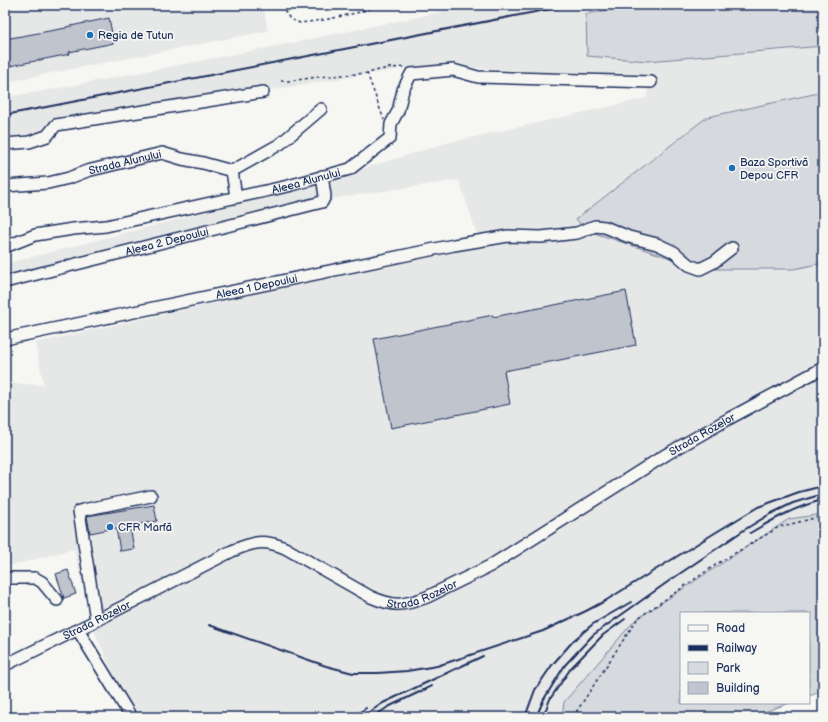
<svg xmlns="http://www.w3.org/2000/svg" width="828" height="722" viewBox="0 0 828 722" font-family="'Balsamiq Sans',sans-serif">
<rect width="100%" height="100%" fill="#f6f6f2"/>
<filter id="ink" filterUnits="userSpaceOnUse"><feTurbulence type="fractalNoise" baseFrequency=".025" numOctaves="2"/><feDisplacementMap in="SourceGraphic" scale="8" xChannelSelector="R" yChannelSelector="G"/><feConvolveMatrix kernelMatrix="1 2 1 2 8 2 1 2 1" color-interpolation-filters="sRGB"/></filter>
<g filter="url(#ink)">
<!-- built -->
<g fill="#e6e7e7">
<polygon points="5,5 263,5 268,31 5,82"/>
<polygon points="475,5 823,5 823,514 789,519 564,702 562,717 131,717 91,623 74,549 5,567 5,383 44,385 35,343 480,243 459,180 310,202 5,276 5,264 306,186 447,143 647,98 649,78 427,65 244,94 5,138 5,97 50,90 292,43"/>
</g>
<!-- green -->
<g fill="#d6d9dd" stroke="#78849e">
<polygon points="637,5 823,5 823,46 648,61 587,56 586,14"/>
<polygon points="823,92 823,263 794,269 697,269 667,257 585,230 576,219 707,117"/>
<polygon points="823,514 823,691 809,696 809,613 681,613 681,703 790,703 750,717 562,717 564,702 634,621 789,519"/>
</g>
<!-- building -->
<g fill="#c0c4cd" stroke="#1b2f5e">
<polygon points="109,18 114,43 69,52 70,54 5,67 5,39 66,28 66,27"/>
<polygon points="626,291 636,345 504,371 510,404 391,428 374,339 493,315 493,317"/>
<polygon points="154,505 157,521 130,526 134,549 120,551 116,528 90,533 87,516"/>
<polygon points="68,570 76,594 64,598 56,574"/>
</g>
<g fill="none" stroke-linecap="round" stroke-linejoin="round">
<!-- minor casing -->
<g stroke="#1b2f5e" stroke-width="14">
<g id="minor">
<polyline points="5,144 29,142 47,136 56,125 263,92"/>
<polyline points="232,171 236,197"/>
<path id="s1" d="M 5,186 L 48,183 L 69,178 L 87,171 L 162,153 L 182,159 L 203,163 L 232,171 L 280,144 L 321,109"/>
<path id="s2" d="M 5,247 L 35,235 L 73,229 L 106,226 L 288,186 L 350,169 L 390,138 L 391,124 L 398,111 L 403,90 L 411,74 L 453,70 L 478,77 L 651,82"/>
<path id="s3" d="M 5,282 L 322,202 L 325,196 L 322,176"/>
<path id="s4" d="M 5,339 L 454,245 L 508,236 L 541,237 L 577,233 L 595,226 L 605,227 L 629,237 L 657,244 L 674,252 L 689,265 L 700,269 L 714,262 L 732,248"/>
<polyline points="5,578 35,578 42,582 57,600"/>
<polyline points="96,620 79,511 83,510 151,496"/>
<polyline points="78,630 131,717"/>
<path id="s5" d="M 5,665 L 91,623 L 232,551 C 253,542 263,539 285,548 L 371,597 C 394,607 403,606 427,597 L 490,566 L 667,454 L 730,418 L 823,368"/>
</g>
</g>
<!-- path -->
<g stroke="#1b2f5e" stroke-width="1.5" stroke-dasharray="3 3" stroke-linecap="butt">
<polyline points="285,5 284,10 290,19 300,23 324,20 360,12 380,5"/>
<polyline points="367,73 384,120"/>
<polyline points="281,81 289,81 318,77 367,73 388,68 406,67"/>
<polyline points="573,717 622,642 638,618 720,562 779,527 823,516"/>
</g>
<!-- minor -->
<use href="#minor" stroke="#f6f6f2" stroke-width="11"/>
<!-- rail -->
<g stroke="#1b2f5e" stroke-width="2">
<polyline points="5,115 571,5"/>
<path d="M 750,533 C 774,519 797,506 823,500"/>
<polyline points="209,625 326,666 353,673 378,673 407,671 437,666 543,631 586,611 605,601 718,531 758,507 799,492 823,486"/>
<polyline points="353,717 366,708"/>
<polyline points="362,717 383,703 483,656"/>
<polyline points="373,717 388,707 432,686"/>
<polyline points="525,717 535,690 552,665 574,640 593,624 631,602"/>
<polyline points="536,717 544,699 565,665 593,635 669,581 744,530 770,514 793,503 823,494"/>
<polyline points="543,717 550,699 571,668 603,635 625,619"/>
</g>
</g>
</g>
<!-- markers -->
<g fill="#1f6fb2" stroke="#f6f6f2" stroke-width="1.5">
<circle cx="90" cy="35" r="4"/>
<circle cx="732" cy="168" r="4"/>
<circle cx="110" cy="527" r="4"/>
</g>
<g text-anchor="middle" dominant-baseline="central" stroke-width="3.5" stroke-linejoin="round" paint-order="stroke">
<!-- poi labels -->
<g font-size="11" fill="#1b2f5e" stroke="#f6f6f2" text-anchor="start">
<text x="98" y="35">Regia de Tutun</text>
<text x="740" y="162">Baza Sportivă<tspan x="740" dy="13">Depou CFR</tspan></text>
<text x="118" y="527">CFR Marfă</text>
</g>
<!-- street labels -->
<g font-size="11" fill="#1b2f5e" stroke="#f6f6f2">
<text stroke="none"><textPath href="#s1" startOffset="123">Strada Alunului</textPath></text>
<text stroke="none"><textPath href="#s2" startOffset="309">Aleea Alunului</textPath></text>
<text stroke="none"><textPath href="#s3" startOffset="167">Aleea 2 Depoului</textPath></text>
<text stroke="none"><textPath href="#s4" startOffset="257">Aleea 1 Depoului</textPath></text>
<text stroke="none"><textPath href="#s5" startOffset="786">Strada Rozelor</textPath></text>
<text stroke="none"><textPath href="#s5" startOffset="462">Strada Rozelor</textPath></text>
<text stroke="none"><textPath href="#s5" startOffset="102">Strada Rozelor</textPath></text>
</g>
</g>
<!-- margin -->
<rect width="828" height="722" fill="none" stroke="#f6f6f2" stroke-width="20"/>
<rect x="10" y="10" width="808" height="702" fill="none" stroke="#1b2f5e" stroke-width="1.5" filter="url(#ink)"/>
<!-- legend -->
<rect x="680" y="612" width="130" height="92" fill="#f6f6f2" stroke="#9ea6b7"/>
<rect x="688" y="625" width="20" height="6" fill="#f6f6f2" stroke="#9ea6b7"/>
<text x="716" y="632" font-size="12" fill="#1b2f5e">Road</text>
<rect x="688" y="645" width="20" height="6" fill="#1b2f5e" stroke="#9ea6b7"/>
<text x="716" y="652" font-size="12" fill="#1b2f5e">Railway</text>
<rect x="688" y="662" width="20" height="12" fill="#d6d9dd" stroke="#9ea6b7"/>
<text x="716" y="672" font-size="12" fill="#1b2f5e">Park</text>
<rect x="688" y="682" width="20" height="12" fill="#c0c4cd" stroke="#9ea6b7"/>
<text x="716" y="692" font-size="12" fill="#1b2f5e">Building</text>
</svg>
